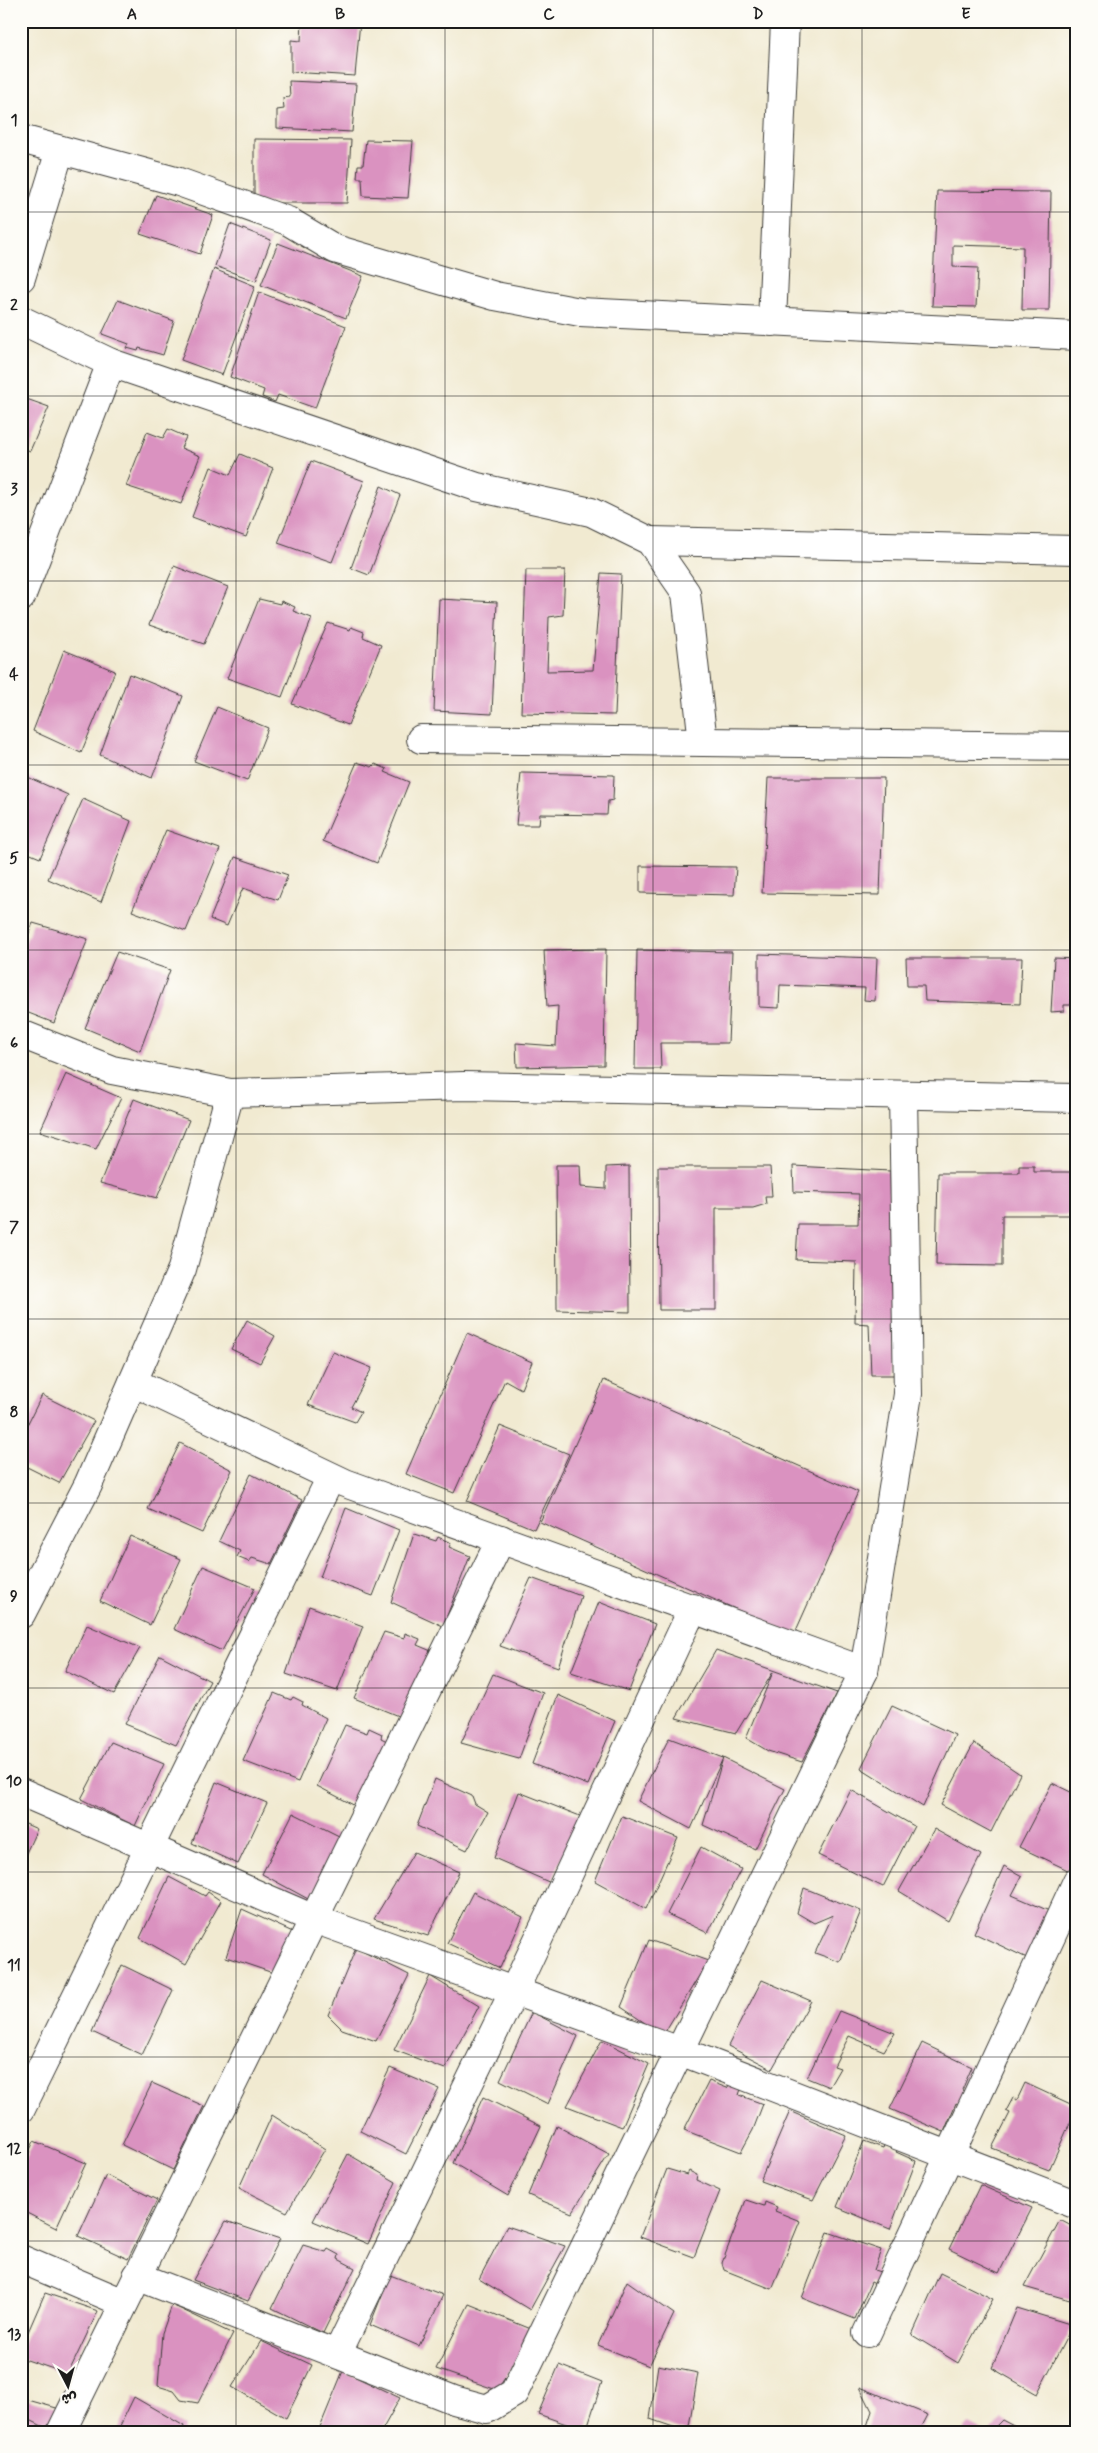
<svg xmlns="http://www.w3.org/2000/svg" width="1098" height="2453" viewBox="0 0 1098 2453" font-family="Mynerve,'Playpen Sans Arabic',sans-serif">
<rect width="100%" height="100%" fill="#fdfcf7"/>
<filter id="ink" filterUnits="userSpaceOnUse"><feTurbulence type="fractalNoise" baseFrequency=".02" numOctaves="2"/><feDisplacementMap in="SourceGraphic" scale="10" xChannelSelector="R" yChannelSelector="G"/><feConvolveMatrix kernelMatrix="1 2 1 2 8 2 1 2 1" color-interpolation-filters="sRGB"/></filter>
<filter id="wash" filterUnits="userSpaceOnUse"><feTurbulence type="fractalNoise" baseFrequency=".0096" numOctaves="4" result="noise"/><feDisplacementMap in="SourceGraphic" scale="20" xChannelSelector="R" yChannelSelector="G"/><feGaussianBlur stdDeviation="1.12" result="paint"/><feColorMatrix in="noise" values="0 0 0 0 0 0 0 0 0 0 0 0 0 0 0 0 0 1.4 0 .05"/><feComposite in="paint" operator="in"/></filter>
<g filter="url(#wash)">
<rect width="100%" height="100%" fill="#f1ead1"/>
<g id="blocks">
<!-- building -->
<g fill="#da92c0">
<polygon points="302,21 360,21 355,76 291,72 291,40 301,41"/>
<polygon points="289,81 356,84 352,132 277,128 277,110 284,109 283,98 290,97"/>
<polygon points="254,139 351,140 347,203 254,203"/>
<polygon points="366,140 413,141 408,198 363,196 362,178 357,178 358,165 363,165"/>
<polygon points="937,191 1051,192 1049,310 1022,310 1023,247 953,245 953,267 978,268 976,307 932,306"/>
<polygon points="156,195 213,215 200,254 140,234"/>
<polygon points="230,224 271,240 256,281 215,266"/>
<polygon points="278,243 363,276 346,318 261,285"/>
<polygon points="214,269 255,286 222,375 181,360"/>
<polygon points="259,292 346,326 315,408 278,395 275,402 262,397 264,390 230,377"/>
<polygon points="118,300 174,321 163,355 139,348 138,351 127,348 129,344 102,334"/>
<polygon points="21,397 49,407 30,451 21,447"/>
<polygon points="168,429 186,437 181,448 200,456 181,504 126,486 147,432 163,438"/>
<polygon points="240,454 273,468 246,537 192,517 211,467 230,475"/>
<polygon points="311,461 364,481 332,562 278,543"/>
<polygon points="381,486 400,495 369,575 351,568"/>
<polygon points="174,566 228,587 204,644 149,625"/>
<polygon points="526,570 565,570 563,615 549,617 547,671 593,670 601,573 621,574 615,715 521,713"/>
<polygon points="259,599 280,604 281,601 295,607 293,611 312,618 282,697 227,678"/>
<polygon points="439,599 497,602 492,714 434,711"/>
<polygon points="328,623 350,630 351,627 364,632 363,637 381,645 348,725 292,704"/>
<polygon points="64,650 115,671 81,753 33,731"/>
<polygon points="129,674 183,696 152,778 100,755"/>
<polygon points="217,707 268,728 247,781 194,761"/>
<polygon points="357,762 372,767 375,764 387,769 385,772 409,782 377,863 323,841"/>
<polygon points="521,773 614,775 613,800 608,801 607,815 540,814 539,825 516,825"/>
<polygon points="21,774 68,795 40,858 21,850"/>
<polygon points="768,778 884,778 880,895 762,893"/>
<polygon points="83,799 131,821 101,902 48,879"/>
<polygon points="166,830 220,849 186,931 132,911"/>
<polygon points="235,857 288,875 278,900 243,888 227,926 210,919"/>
<polygon points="640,866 736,867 734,895 640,893"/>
<polygon points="33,923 88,939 54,1023 21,1010 21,953"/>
<polygon points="606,949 604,1065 517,1067 516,1043 556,1046 558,1006 547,1007 544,950"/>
<polygon points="637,950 732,952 728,1043 660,1043 661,1069 635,1069"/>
<polygon points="117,952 170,970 140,1051 85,1028"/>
<polygon points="759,954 877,958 875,1001 864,1000 865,988 780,985 779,1008 759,1007"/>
<polygon points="906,958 1022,958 1020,1004 925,1001 924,986 907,986"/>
<polygon points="1054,958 1077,959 1077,993 1072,993 1071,1005 1064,1005 1064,1011 1051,1012"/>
<polygon points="66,1074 121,1098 96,1149 40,1131"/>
<polygon points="134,1099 189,1120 157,1198 100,1183"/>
<polygon points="556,1165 580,1165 581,1187 606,1189 606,1167 629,1166 630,1312 557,1310"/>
<polygon points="793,1166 890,1171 894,1375 871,1375 869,1324 855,1323 856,1262 796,1260 798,1224 858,1224 859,1194 794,1192"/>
<polygon points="1019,1166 1034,1166 1034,1172 1077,1172 1077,1215 1002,1215 1002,1266 936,1265 938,1173 1019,1173"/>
<polygon points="658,1167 770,1167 772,1197 765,1197 766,1204 753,1208 716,1208 716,1310 659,1310"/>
<polygon points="247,1320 275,1336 260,1363 231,1349"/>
<polygon points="467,1333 532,1362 521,1389 505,1380 454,1493 406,1474"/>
<polygon points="333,1352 372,1368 351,1407 361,1412 355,1422 308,1405"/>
<polygon points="604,1380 858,1492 794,1635 540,1522"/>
<polygon points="42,1395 94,1421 59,1483 21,1464 21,1437"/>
<polygon points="500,1426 569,1454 534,1529 467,1501"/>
<polygon points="180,1443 232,1470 202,1533 148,1509"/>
<polygon points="251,1474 302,1500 271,1564 252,1558 249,1562 237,1557 240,1551 219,1541"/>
<polygon points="346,1508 399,1530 373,1596 320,1577"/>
<polygon points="414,1534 436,1541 438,1537 451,1543 449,1547 470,1556 443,1626 391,1602"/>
<polygon points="130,1536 181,1559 150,1625 100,1601"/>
<polygon points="203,1566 255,1588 222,1651 174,1629"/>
<polygon points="531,1578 581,1596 558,1667 500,1646"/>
<polygon points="599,1602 655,1624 629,1691 571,1672"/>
<polygon points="309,1606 363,1626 337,1691 286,1674"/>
<polygon points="87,1625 140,1648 114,1694 65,1671"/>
<polygon points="384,1632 404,1638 405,1633 420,1639 417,1645 436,1653 408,1720 354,1698"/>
<polygon points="716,1650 837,1693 802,1762 768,1751 746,1738 773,1672 736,1733 676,1718"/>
<polygon points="160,1655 210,1681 176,1745 125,1724"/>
<polygon points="493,1674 543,1693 519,1759 461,1743"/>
<polygon points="274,1693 291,1700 293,1697 303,1702 302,1705 326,1718 298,1782 243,1761"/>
<polygon points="558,1695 615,1721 588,1785 532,1764"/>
<polygon points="892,1706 955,1735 923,1807 861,1768"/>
<polygon points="345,1725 367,1733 369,1728 382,1734 381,1738 397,1746 365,1811 317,1786"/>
<polygon points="669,1738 723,1758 691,1829 638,1801"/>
<polygon points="111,1742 164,1764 135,1826 81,1799"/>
<polygon points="974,1743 1020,1774 991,1832 941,1805"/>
<polygon points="723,1758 785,1789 755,1849 703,1825"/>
<polygon points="435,1779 472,1796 475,1804 488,1812 467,1850 417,1826"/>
<polygon points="216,1782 267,1803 238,1864 192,1843"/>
<polygon points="1052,1783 1077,1795 1077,1861 1072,1872 1019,1847"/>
<polygon points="851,1790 914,1826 883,1887 818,1855"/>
<polygon points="519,1792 580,1816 551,1883 494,1858"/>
<polygon points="293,1813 345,1839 310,1900 262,1874"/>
<polygon points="622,1816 678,1838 646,1909 595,1881"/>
<polygon points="21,1822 37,1829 21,1864"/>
<polygon points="934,1829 981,1855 948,1921 899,1891"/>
<polygon points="701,1847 741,1869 708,1933 667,1914"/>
<polygon points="414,1852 459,1872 428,1936 374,1919"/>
<polygon points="1004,1866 1022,1876 1012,1895 1054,1913 1029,1959 974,1933"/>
<polygon points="169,1877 205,1896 208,1892 221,1901 186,1964 140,1938"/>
<polygon points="804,1888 861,1911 840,1962 815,1953 833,1915 814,1923 797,1913"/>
<polygon points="473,1892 523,1917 500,1968 447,1943"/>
<polygon points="242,1909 295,1933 276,1974 226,1957"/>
<polygon points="649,1940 708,1961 663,2035 621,2007"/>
<polygon points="356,1948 409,1975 376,2041 342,2029 328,2015"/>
<polygon points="122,1965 173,1990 142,2055 92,2032"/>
<polygon points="430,1976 479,2006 445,2069 394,2050"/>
<polygon points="762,1980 811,2001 772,2069 728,2046"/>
<polygon points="839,2011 895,2033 884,2051 849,2036 834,2066 840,2068 829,2087 807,2078"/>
<polygon points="532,2012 578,2036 548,2104 500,2080"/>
<polygon points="602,2040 649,2064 622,2127 567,2106"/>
<polygon points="922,2043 972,2067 962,2090 968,2094 962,2106 956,2103 944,2132 890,2109"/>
<polygon points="390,2068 439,2089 406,2154 360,2131"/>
<polygon points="709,2081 727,2088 730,2084 741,2089 739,2095 763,2104 753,2130 741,2152 684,2130"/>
<polygon points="152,2083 204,2106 173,2170 122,2145"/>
<polygon points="1025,2083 1077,2107 1049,2170 992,2148 1010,2113 1006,2111 1013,2098 1017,2100"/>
<polygon points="483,2097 541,2126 508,2196 453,2163"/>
<polygon points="790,2111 846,2135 813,2200 760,2181"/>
<polygon points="272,2115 325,2149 287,2212 239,2188"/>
<polygon points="557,2126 609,2154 572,2213 528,2195"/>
<polygon points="34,2141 86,2163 56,2228 21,2210 21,2170"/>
<polygon points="864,2141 883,2148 885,2143 898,2149 896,2152 916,2161 890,2229 837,2207"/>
<polygon points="348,2154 396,2182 368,2244 313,2221"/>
<polygon points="667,2169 687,2175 689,2171 697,2175 696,2180 720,2191 694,2257 640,2237"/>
<polygon points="106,2175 157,2200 128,2259 78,2236"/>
<polygon points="980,2185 1032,2208 999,2273 949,2249"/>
<polygon points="746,2200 764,2206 765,2202 777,2207 775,2211 800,2221 772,2289 724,2270 722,2263"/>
<polygon points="1060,2220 1077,2229 1077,2302 1024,2287"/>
<polygon points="226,2221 280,2239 248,2301 193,2280"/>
<polygon points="507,2226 565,2246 530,2310 479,2279"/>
<polygon points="828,2232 881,2250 874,2270 880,2272 875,2284 871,2282 855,2319 802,2298"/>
<polygon points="303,2245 326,2252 328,2249 339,2255 338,2259 355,2268 323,2333 272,2308"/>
<polygon points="940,2273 993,2299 958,2363 912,2335"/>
<polygon points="390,2275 443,2295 419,2346 370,2325"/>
<polygon points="627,2281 674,2314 649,2366 598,2345"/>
<polygon points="45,2293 98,2311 68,2374 21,2358 21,2348"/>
<polygon points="469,2304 536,2331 497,2390 436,2369"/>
<polygon points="172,2305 233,2334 198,2403 181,2400 174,2391 158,2386 162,2333"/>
<polygon points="1017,2308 1073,2325 1037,2394 992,2368"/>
<polygon points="261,2341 312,2365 286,2418 232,2387"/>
<polygon points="559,2365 602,2382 586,2431 538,2414"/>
<polygon points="658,2365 698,2373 688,2432 650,2419"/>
<polygon points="343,2371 400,2398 381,2432 318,2432"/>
<polygon points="860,2387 928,2415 919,2432 865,2432 872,2411"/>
<polygon points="134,2397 184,2426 182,2432 117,2432"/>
<polygon points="21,2398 60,2409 50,2430 26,2418 21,2429"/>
<polygon points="1002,2420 1025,2432 990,2432"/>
<polygon points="969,2424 984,2432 962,2432"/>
</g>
</g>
</g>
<g filter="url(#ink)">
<use href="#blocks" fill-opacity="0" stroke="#3c3b37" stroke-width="1"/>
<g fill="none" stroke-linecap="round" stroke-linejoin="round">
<!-- minor casing -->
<g stroke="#3c3b37" stroke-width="30">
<g id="minor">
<polyline points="21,139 179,182 288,221 335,249 495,296 580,312 1077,336"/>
<polyline points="21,278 60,150"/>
<polyline points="21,320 111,363 21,597"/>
<polyline points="772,322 785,21"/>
<polyline points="111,363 477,487 591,512 650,541 686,593 703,742"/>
<polyline points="650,541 1077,550"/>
<polyline points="421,739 1077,746"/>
<polyline points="133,1382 345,1483 864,1671"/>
<polyline points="21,1792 314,1919 680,2051 1077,2205"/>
<polyline points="21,2109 331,1477"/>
<polyline points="21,2259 124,2303"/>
<polyline points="137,2276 454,2400 487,2409 514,2393 864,1671 908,1394 903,1095"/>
<polyline points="867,2333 1077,1881"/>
<polyline points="337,2354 514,1991 693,1608"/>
<polyline points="61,2432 501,1539"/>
</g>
</g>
<!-- tertiary casing -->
<g stroke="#3c3b37" stroke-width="30">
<g id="tertiary">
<polyline points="21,1034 112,1070 230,1093 464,1086 1077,1098"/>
<polyline points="21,1614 88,1485 182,1269 230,1093"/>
</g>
</g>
<!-- minor -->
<use href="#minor" stroke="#fff" stroke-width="28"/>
<!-- tertiary -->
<use href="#tertiary" stroke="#fff" stroke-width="28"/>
</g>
</g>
<!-- grid -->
<path fill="none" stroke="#1c1c1c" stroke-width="1" stroke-opacity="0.55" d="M 236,21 L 236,2432M 445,21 L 445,2432M 653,21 L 653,2432M 862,21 L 862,2432M 21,212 L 1077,212M 21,396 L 1077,396M 21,581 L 1077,581M 21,765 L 1077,765M 21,950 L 1077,950M 21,1134 L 1077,1134M 21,1319 L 1077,1319M 21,1503 L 1077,1503M 21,1688 L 1077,1688M 21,1872 L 1077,1872M 21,2057 L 1077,2057M 21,2241 L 1077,2241"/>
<!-- margin -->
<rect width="1098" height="2453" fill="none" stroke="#fdfcf7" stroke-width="55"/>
<!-- north arrow -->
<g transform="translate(68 2386) rotate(174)" stroke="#fdfcf7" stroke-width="4" paint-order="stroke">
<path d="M0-4L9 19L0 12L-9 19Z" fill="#1c1c1c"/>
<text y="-8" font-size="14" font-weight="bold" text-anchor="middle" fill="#1c1c1c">ش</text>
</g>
<rect x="28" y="28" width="1042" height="2398" fill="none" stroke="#1c1c1c" stroke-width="2"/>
<g font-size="16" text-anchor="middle" font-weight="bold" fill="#1c1c1c">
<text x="132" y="19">A</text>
<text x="340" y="19">B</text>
<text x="549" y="19">C</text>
<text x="758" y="19">D</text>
<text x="966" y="19">E</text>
<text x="14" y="125">1</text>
<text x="14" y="310">2</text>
<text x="14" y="494">3</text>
<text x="14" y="679">4</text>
<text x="14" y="863">5</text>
<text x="14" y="1048">6</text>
<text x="14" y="1232">7</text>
<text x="14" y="1417">8</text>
<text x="14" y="1601">9</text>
<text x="14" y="1786">10</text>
<text x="14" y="1970">11</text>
<text x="14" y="2154">12</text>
<text x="14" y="2339">13</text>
</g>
</svg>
